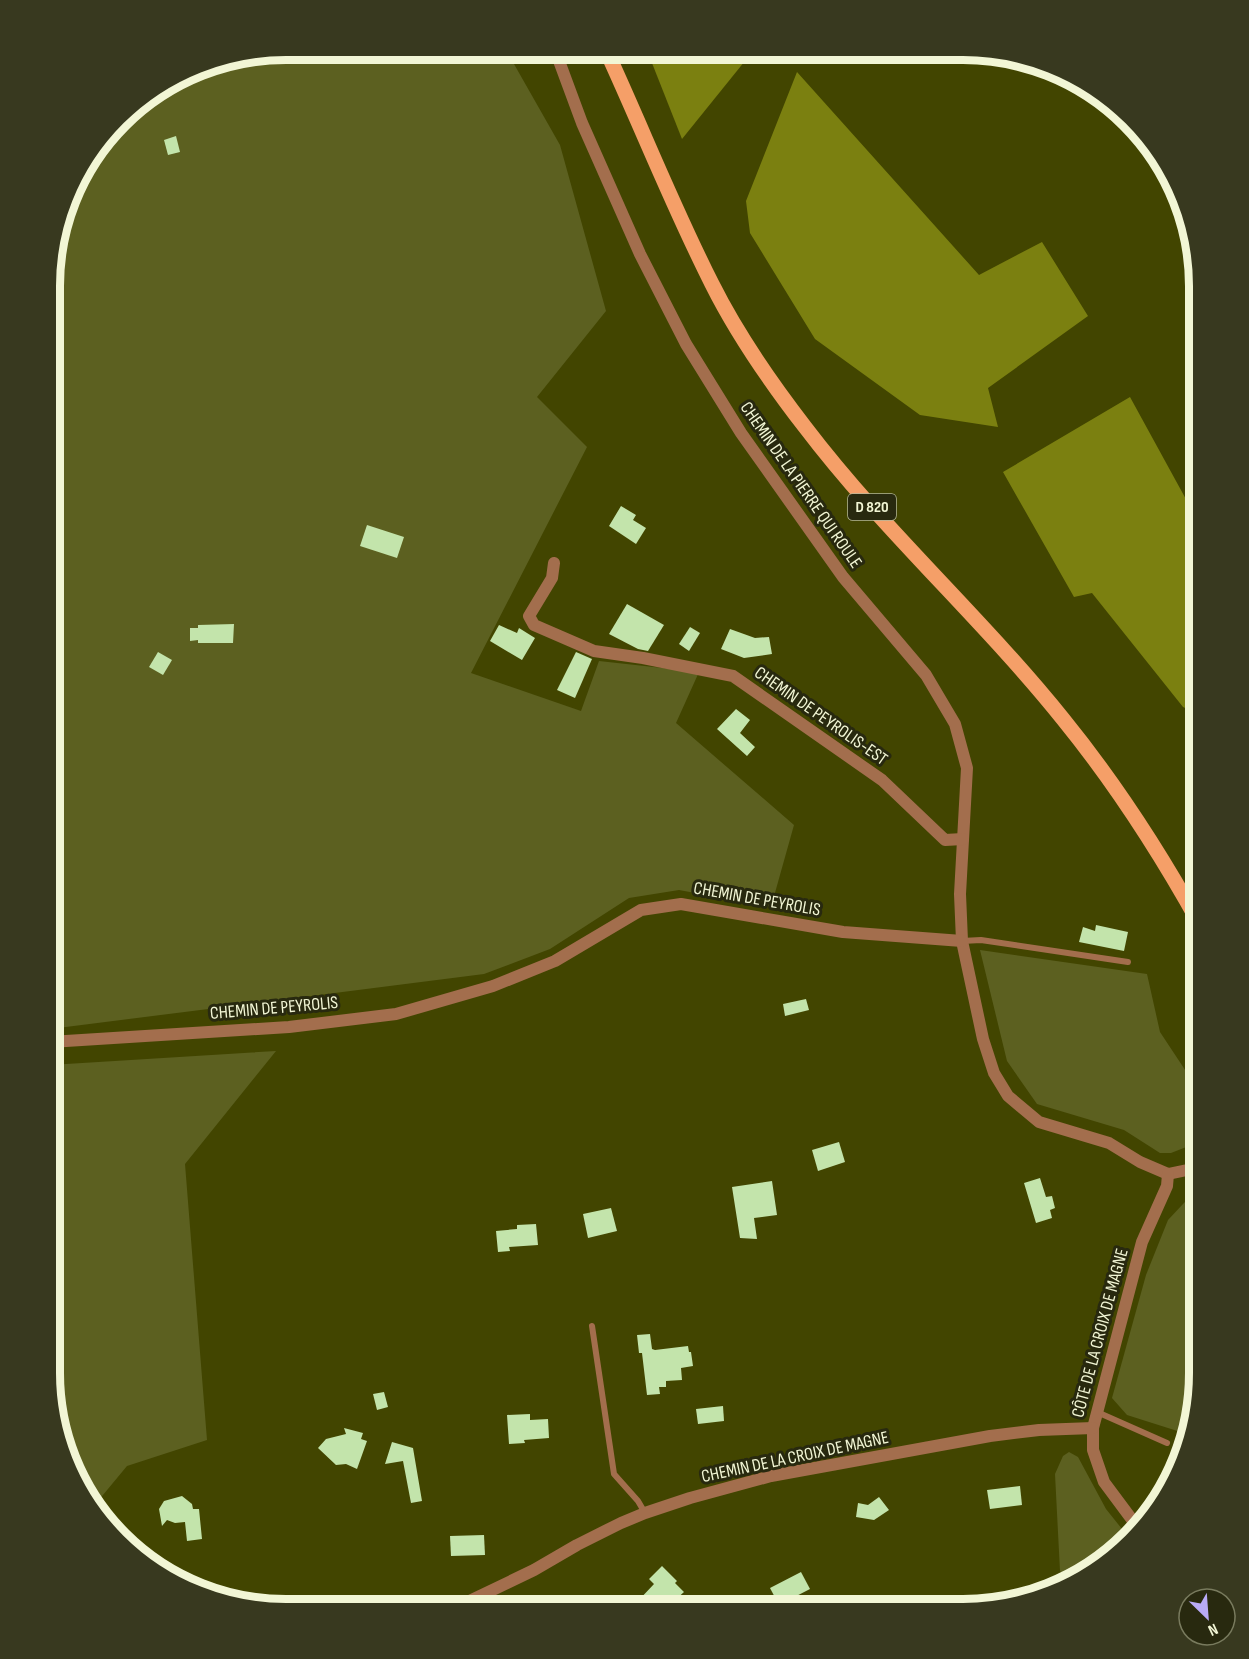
<svg xmlns="http://www.w3.org/2000/svg" width="1249" height="1659" viewBox="0 0 1249 1659" font-family="'Sofia Sans Condensed',sans-serif">
<rect width="100%" height="100%" fill="#424500"/>
<!-- green -->
<g fill="#5c6020">
<polygon points="286,50 506,50 560,145 606,311 537,397 587,447 471,673 581,711 599,661 699,672 676,723 794,825 771,907 679,890 629,898 550,949 484,974 50,1029 52,255 81,168 130,108 210,62"/>
<polygon points="980,950 1147,974 1160,1032 1199,1091 1199,1142 1171,1153 1160,1153 1124,1130 1037,1104 1007,1061"/>
<polygon points="276,1051 185,1164 207,1440 127,1466 93,1507 74,1478 50,1374 50,1065"/>
<polygon points="1199,1187 1199,1389 1190,1435 1127,1415 1112,1398 1146,1275 1168,1220"/>
<polygon points="1069,1452 1078,1457 1106,1509 1130,1539 1119,1551 1072,1582 1060,1571 1055,1474 1063,1456"/>
</g>
<!-- forest -->
<g fill="#7b8010">
<polygon points="653,51 753,51 682,139 650,58"/>
<polygon points="797,72 979,275 1042,242 1088,316 988,388 998,427 920,415 815,339 750,233 746,201"/>
<polygon points="1130,397 1199,523 1199,714 1183,707 1092,593 1074,597 1003,472"/>
</g>
<!-- building -->
<g fill="#c3e4ab">
<polygon points="176,136 180,152 168,155 164,140"/>
<polygon points="621,506 636,515 633,520 646,528 636,544 609,526"/>
<polygon points="367,525 404,537 397,558 360,546"/>
<polygon points="627,604 664,625 648,651 638,649 609,634"/>
<polygon points="234,624 233,643 198,643 198,640 190,641 190,628 198,628 198,625"/>
<polygon points="499,625 517,633 519,628 535,638 522,660 490,641"/>
<polygon points="690,627 700,633 689,651 679,644"/>
<polygon points="730,629 755,638 769,637 772,654 744,658 721,649"/>
<polygon points="158,652 172,660 163,675 149,667"/>
<polygon points="576,652 592,659 575,698 557,690"/>
<polygon points="736,709 750,720 740,733 755,747 747,756 717,729"/>
<polygon points="1096,925 1128,932 1124,951 1079,942 1083,927 1095,931"/>
<polygon points="806,999 809,1010 785,1016 783,1004"/>
<polygon points="839,1142 845,1162 818,1171 812,1150"/>
<polygon points="1040,1178 1046,1197 1052,1196 1055,1208 1050,1210 1052,1218 1036,1223 1024,1183"/>
<polygon points="772,1181 777,1215 754,1218 757,1239 740,1238 732,1187"/>
<polygon points="611,1208 617,1231 588,1238 583,1214"/>
<polygon points="536,1224 538,1245 509,1247 510,1251 498,1252 496,1231 517,1229 517,1225"/>
<polygon points="650,1334 652,1349 655,1350 688,1346 689,1352 691,1352 693,1366 681,1368 682,1380 666,1381 666,1387 659,1387 660,1394 647,1395 642,1353 639,1353 637,1335"/>
<polygon points="384,1392 388,1407 377,1410 373,1394"/>
<polygon points="723,1406 724,1421 698,1424 696,1409"/>
<polygon points="530,1414 530,1420 548,1419 549,1438 524,1440 525,1443 509,1444 507,1415"/>
<polygon points="344,1428 363,1433 361,1439 367,1441 357,1469 346,1464 336,1465 318,1448 326,1439 346,1434"/>
<polygon points="392,1442 413,1448 422,1501 411,1503 403,1461 385,1464"/>
<polygon points="1020,1486 1022,1505 990,1509 987,1490"/>
<polygon points="182,1496 192,1504 193,1509 199,1509 202,1539 187,1541 185,1522 175,1523 167,1520 162,1526 159,1509 164,1501"/>
<polygon points="879,1497 889,1510 874,1520 856,1517 858,1503 868,1505"/>
<polygon points="484,1535 485,1555 451,1556 450,1536"/>
<polygon points="662,1566 677,1581 675,1583 684,1592 673,1602 667,1596 654,1609 643,1609 637,1602 654,1584 649,1579"/>
<polygon points="801,1572 810,1589 779,1605 770,1588"/>
</g>
<g fill="none" stroke-linecap="round" stroke-linejoin="round">
<!-- lane -->
<g stroke="#a36e4d" stroke-width="6">
<polyline points="962,941 981,940 1128,962"/>
<polyline points="592,1326 614,1474 638,1501 645,1513"/>
<polyline points="1097,1412 1167,1443"/>
</g>
<!-- street -->
<g stroke="#a36e4d" stroke-width="12">
<polyline points="555,50 582,123 640,254 686,344 741,433 843,577 926,675 955,724 967,768 960,894 962,941 983,1039 994,1073 1008,1096 1039,1122 1109,1143 1140,1162 1168,1174 1192,1169 1199,1165"/>
<polyline points="554,563 552,578 529,616 534,625 594,651 643,658 733,676 882,780 945,840 963,839"/>
<polyline points="50,1042 289,1027 396,1014 493,986 555,961 641,910 681,904 843,932 962,941"/>
<polyline points="1139,1529 1104,1482 1093,1450 1093,1428 1142,1242 1167,1186 1168,1174"/>
<polyline points="455,1608 534,1570 577,1545 621,1523 645,1513 690,1498 771,1476 990,1436 1039,1430 1093,1428"/>
</g>
<!-- primary -->
<path stroke="#f59f68" stroke-width="15" d="M 606,50 C 642,128 673,207 712,284 C 737,334 771,383 805,427 C 884,531 982,618 1063,719 C 1115,783 1159,851 1199,923"/>
</g>
<g text-anchor="middle" dominant-baseline="central" stroke-width="6" stroke-linejoin="round" paint-order="stroke">
<!-- shield labels -->
<rect fill="#28290f" stroke="#b5b89a" stroke-width="1.5" x="848" y="494" width="48" height="26" rx="4.5"/>
<g font-size="16" font-weight="bold" fill="#f2f6d5">
<text x="872" y="507">D 820</text>
</g>
<!-- street labels -->
<g font-size="18" fill="#f2f6d5" stroke="#28290f">
<text transform="translate(801 485) rotate(55)">CHEMIN DE LA PIERRE QUI ROULE</text>
<text transform="translate(821 716) rotate(35)">CHEMIN DE PEYROLIS-EST</text>
<text transform="translate(757 899) rotate(10)">CHEMIN DE PEYROLIS</text>
<text transform="translate(274 1008) rotate(-5)">CHEMIN DE PEYROLIS</text>
<text transform="translate(1100 1333) rotate(-75)">CÔTE DE LA CROIX DE MAGNE</text>
<text transform="translate(795 1457) rotate(-12)">CHEMIN DE LA CROIX DE MAGNE</text>
</g>
</g>
<!-- crop -->
<path d="M0 0H1249V1659H0ZM286 60H963A226 226 0 0 1 1189 286V1373A226 226 0 0 1 963 1599H286A226 226 0 0 1 60 1373V286A226 226 0 0 1 286 60Z" fill="#38391f" fill-rule="evenodd"/>
<path fill="none" stroke="#f2f6d5" stroke-width="8" d="M286 60H963A226 226 0 0 1 1189 286V1373A226 226 0 0 1 963 1599H286A226 226 0 0 1 60 1373V286A226 226 0 0 1 286 60Z"/>
<!-- north arrow -->
<g transform="translate(1207 1617) rotate(155)"><circle r="28" fill="#28290f" stroke="#797b5e" stroke-width="1.5"/>
<path d="M0-4.5L10 22L0 15L-10 22Z" fill="#b9abf7"/>
<text y="-9" font-size="16" font-weight="bold" text-anchor="middle" fill="#f2f6d5">N</text>
</g>
</svg>
